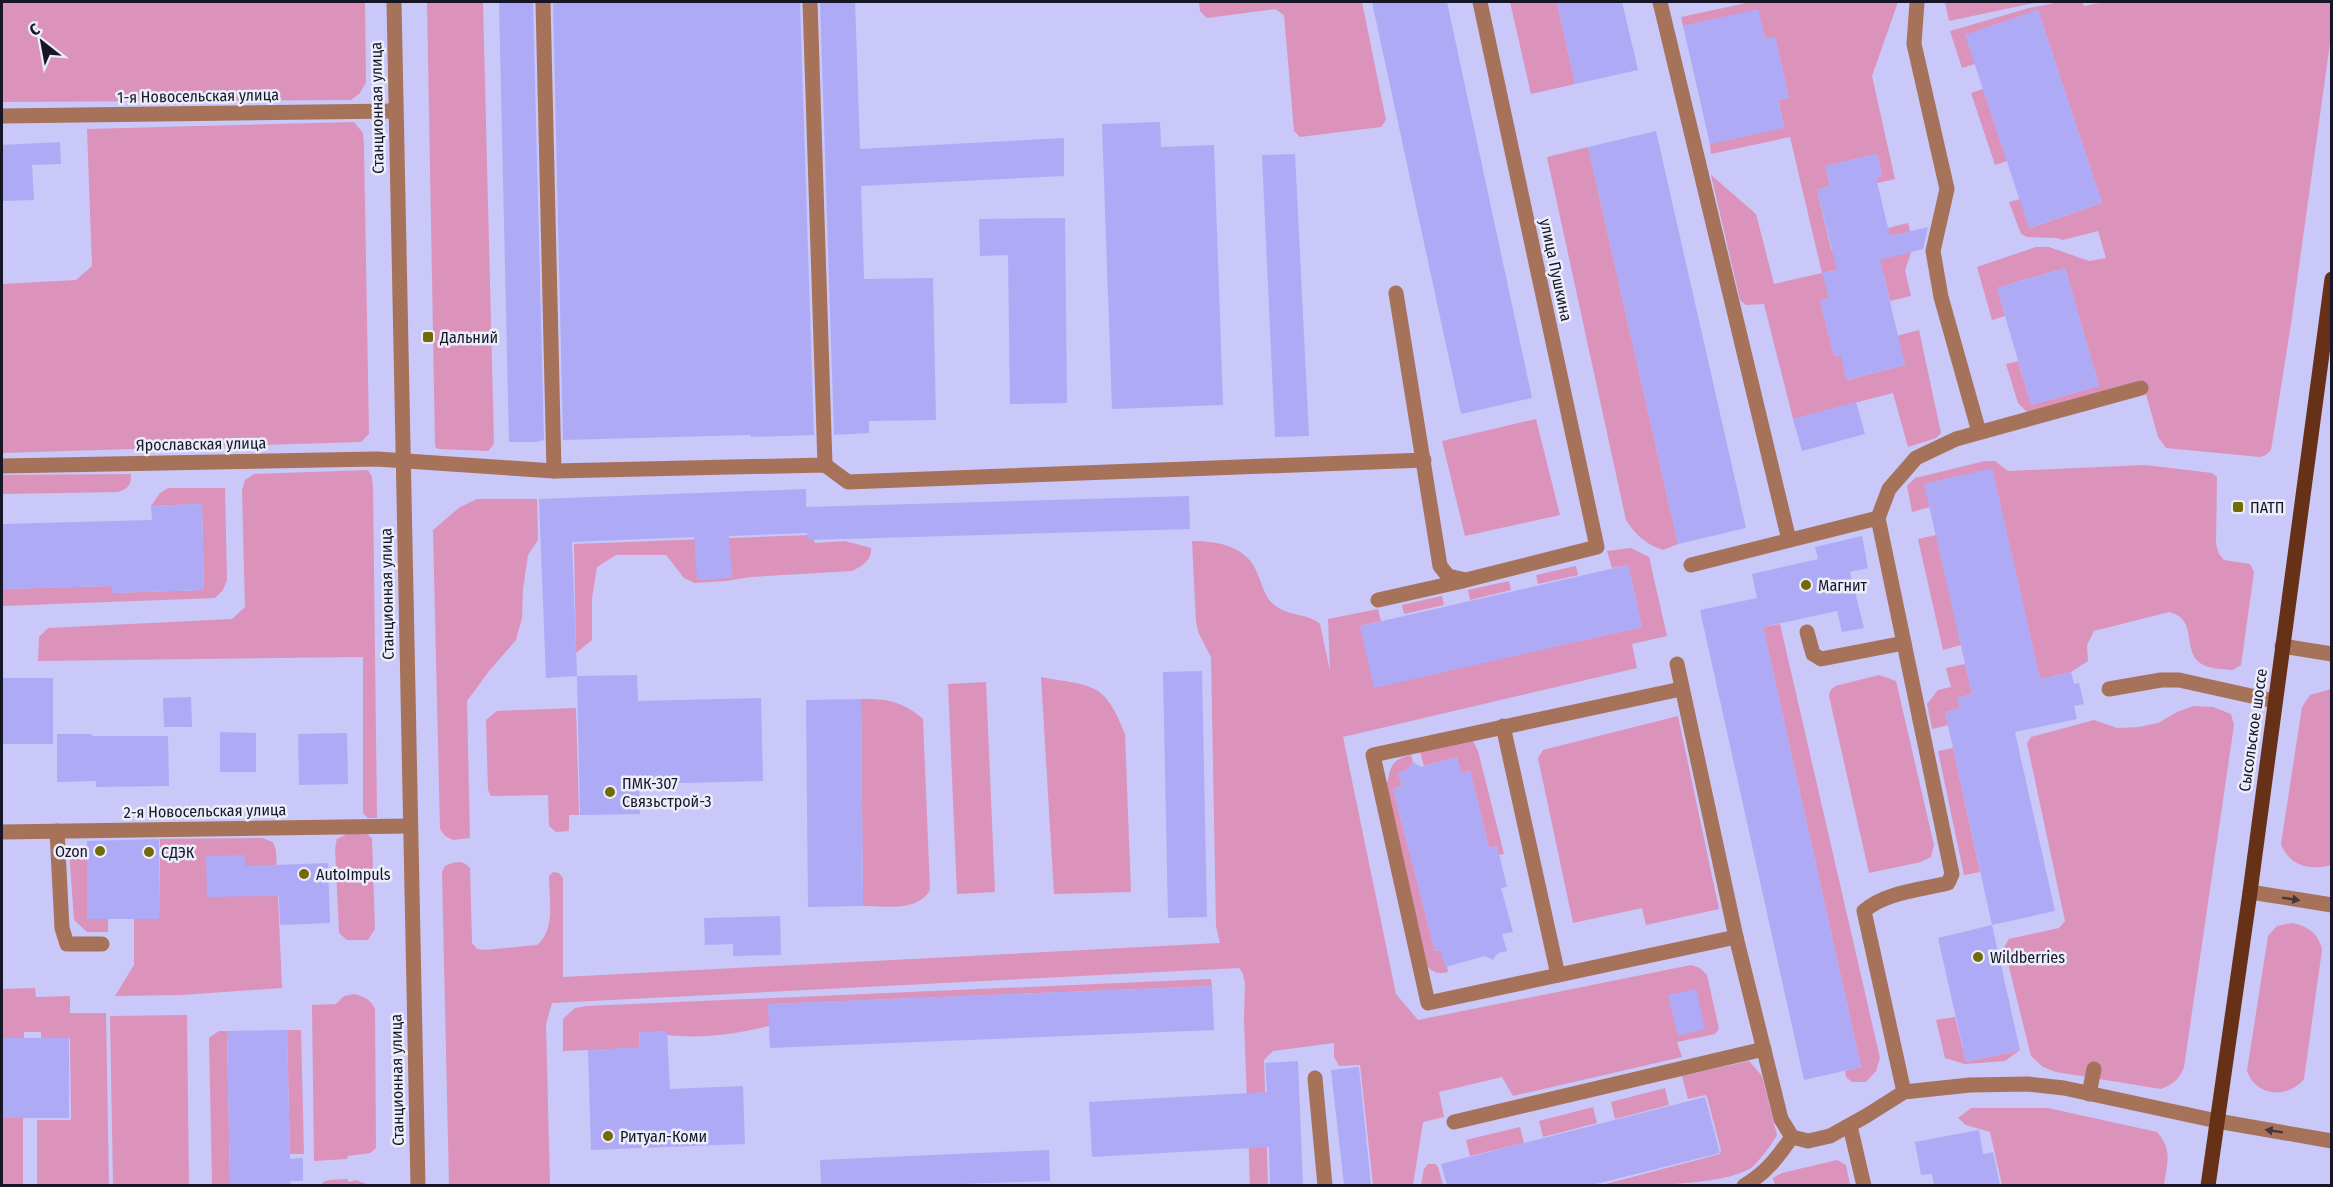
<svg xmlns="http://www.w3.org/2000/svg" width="2333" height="1187" viewBox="0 0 2333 1187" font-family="'Fira Sans Condensed',sans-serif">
<rect width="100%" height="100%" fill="#c9c8f8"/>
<!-- green -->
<g fill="#db93bb">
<polygon points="2,2 365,2 366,82 360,93 351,100 2,102"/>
<polygon points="427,2 483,2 494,444 488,451 440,449 436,448 435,444"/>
<polygon points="1199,2 1362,2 1386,120 1381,127 1300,137 1294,131 1284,15 1275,9 1207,18 1200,11"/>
<polygon points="1510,2 1557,2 1575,84 1531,94"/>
<polygon points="1751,2 1898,2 1872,76 1895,179 1877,183 1876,178 1882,176 1877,154 1825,166 1830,186 1817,190 1831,249 1844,268 1823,273 1829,298 1820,301 1834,356 1841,355 1847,380 1905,365 1899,341 1889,338 1919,330 1941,433 1936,438 1908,447 1893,393 1793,419 1764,304 1746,305 1740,300 1711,175 1756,214 1774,284 1822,273 1790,137 1711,154 1710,144 1784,127 1778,100 1789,98 1775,37 1765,39 1758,10 1683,26 1681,17"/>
<polygon points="1945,2 2039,2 1949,21"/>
<polygon points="2060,2 2082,2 2084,6 2104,2 2331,2 2331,36 2291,324 2271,450 2266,455 2260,457 2166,448 2158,437 2142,380 2028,413 2018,403 2006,364 2018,361 2031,405 2099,386 2065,268 1997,288 2005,316 1992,320 1977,267 2036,247 2049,247 2089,261 2106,258 2098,231 2063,240 2056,238 2027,237 2021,234 2009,202 2020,199 2030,228 2102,203 2038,10 1966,35 1975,64 1962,68 1950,31 2029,8"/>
<polygon points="1983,89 2007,161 1995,165 1971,93"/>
<polygon points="354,122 363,133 364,147 369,434 361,442 2,453 2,284 76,280 92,266 87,129"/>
<path d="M 1588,147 L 1678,544 L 1663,550 C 1645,544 1636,535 1626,520 L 1547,157 Z"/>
<polygon points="1908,223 1914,245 1905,270 1911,296 1890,301 1884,276 1872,262 1898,234 1889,236 1888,228"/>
<polygon points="1536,419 1560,515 1465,536 1442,441"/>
<path d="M 1985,461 L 1995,461 L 2008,471 L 2145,465 L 2212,473 L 2217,477 L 2216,544 L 2219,554 L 2224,560 L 2250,564 L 2254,572 L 2241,665 L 2233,670 C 2222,669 2208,669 2200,663 C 2182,650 2198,618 2169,612 L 2094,631 L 2087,645 L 2088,661 L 2071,672 L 2040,679 L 1992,469 L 1925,484 L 1930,507 L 1912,512 L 1907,486 L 1915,478 Z"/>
<polygon points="368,470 372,477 373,487 377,818 368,818 363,813 363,657 38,661 39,637 48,628 232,619 245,607 242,490 245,480 254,474"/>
<path d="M 131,474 C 131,485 129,488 118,492 L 2,494 L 2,475 Z"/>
<polygon points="168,488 225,488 227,580 223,590 215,598 2,606 2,589 112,586 113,593 204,590 202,504 151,506 160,493"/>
<polygon points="477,499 537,499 538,540 528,555 523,589 522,618 516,640 489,671 467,701 470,838 453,840 445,836 440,829 433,530 460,507"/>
<path d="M 811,535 L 815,543 L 845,541 L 871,548 C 872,560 862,566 852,571 L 750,577 L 726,581 L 695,583 L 684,578 L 666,555 L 616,555 L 597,567 L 592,598 L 592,640 L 576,653 L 574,544 Z"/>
<polygon points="1936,535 1961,645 1943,650 1918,539"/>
<path d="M 1192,541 C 1218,541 1248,546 1258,575 C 1263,587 1265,599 1277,607 C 1290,616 1310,614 1320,624 L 1330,671 L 1328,619 L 1378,609 L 1381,621 L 1360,626 L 1375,687 L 1642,627 L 1628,565 L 1612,568 L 1607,551 L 1631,548 L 1649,557 L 1667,636 L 1632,644 L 1637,668 L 1343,737 L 1396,994 L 1418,1020 L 1691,965 L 1700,968 L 1707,975 L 1719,1029 L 1715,1034 L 1677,1042 L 1682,1057 L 1513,1096 L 1502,1077 L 1439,1092 L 1444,1117 L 1423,1122 L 1413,1185 L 1373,1185 L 1360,1065 L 1339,1066 L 1334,1057 L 1334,1043 L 1273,1051 L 1264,1060 L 1268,1185 L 1250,1186 L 1244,1019 L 1245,983 L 1243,974 L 1239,968 L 552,1003 L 546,1024 L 550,1185 L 449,1185 L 442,872 L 445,866 C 454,862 462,859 470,868 L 472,943 L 477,949 L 485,950 L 537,945 C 556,930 549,898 549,876 L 553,872 L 559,873 L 563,878 L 563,977 L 1220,943 L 1216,926 L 1211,657 L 1199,634 L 1196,622 Z"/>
<polygon points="1576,566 1578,575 1538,584 1536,575"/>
<polygon points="1509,581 1511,590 1470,600 1468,590"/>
<polygon points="1442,596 1444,605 1404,614 1402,605"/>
<polygon points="1780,624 1880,1058 1876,1071 1866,1082 1852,1082 1846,1077 1845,1071 1861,1067 1763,627"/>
<polygon points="1965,664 1972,694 1957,698 1960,708 1945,712 1948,725 1932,729 1927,704 1938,690 1951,687 1946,668"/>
<polygon points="1879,675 1896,681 1934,845 1931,857 1921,862 1869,873 1829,696 1830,691 1835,686"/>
<path d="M 1041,677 C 1093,687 1104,680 1125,734 L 1131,892 L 1054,894 Z"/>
<polygon points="986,682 995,892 957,894 948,684"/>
<path d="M 2331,689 L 2331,865 C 2310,871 2289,866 2281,844 L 2302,707 L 2310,695 Z"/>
<path d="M 861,699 C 888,699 902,701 923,719 L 930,890 C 918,912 885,906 863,906 Z"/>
<path d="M 2194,706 L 2213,707 L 2231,714 L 2234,725 L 2184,1067 C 2179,1080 2173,1084 2161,1089 L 2056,1072 L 2043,1067 L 2031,1056 L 2004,947 L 2009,939 L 2059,928 L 2065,921 L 2027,743 L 2031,737 L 2094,720 L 2117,728 L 2139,727 L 2158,723 L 2177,712 Z"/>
<polygon points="576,708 579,815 569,815 569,831 556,832 549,826 548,795 491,796 488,790 486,720 497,711"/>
<polygon points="1678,716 1719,909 1646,925 1642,908 1573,923 1538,758 1543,750"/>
<polygon points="1470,740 1473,741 1478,751 1504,854 1499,855 1497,846 1489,848 1470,771 1461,773 1457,757 1424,766 1420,752"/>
<polygon points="1953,748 1980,872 1964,875 1938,751"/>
<path d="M 1411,755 L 1413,762 L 1407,770 L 1398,772 L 1402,786 L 1393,789 L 1435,951 L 1441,950 L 1445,966 L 1447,966 L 1448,972 C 1438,974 1433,973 1426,965 L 1386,788 C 1391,768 1389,760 1411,755 Z"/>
<polygon points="347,834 367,834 372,838 375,929 368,940 347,940 339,933 335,848 337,839"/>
<polygon points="262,838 273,842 276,851 282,988 182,995 115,996 134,965 134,919 159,919 160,839"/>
<polygon points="69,850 87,850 87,919 108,919 108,932 87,932 74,920"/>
<path d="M 2291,923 C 2307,925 2319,934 2322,950 L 2304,1079 C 2288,1099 2256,1097 2247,1071 L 2268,936 L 2277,926 Z"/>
<path d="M 1211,979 L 1212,986 L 769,1004 L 769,1026 C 735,1034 702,1039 667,1035 L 667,1031 L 639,1033 L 642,1090 L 615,1049 L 563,1051 L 563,1019 L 575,1008 L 587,1006 Z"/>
<polygon points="35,988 36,997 70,996 70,1013 106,1013 109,1185 37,1185 37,1120 71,1120 70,1038 41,1038 41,1032 24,1032 24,1038 2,1038 2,989"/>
<path d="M 355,994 C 365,997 371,1000 375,1009 L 376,1148 L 370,1153 L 348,1156 L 347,1159 L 314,1161 L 312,1005 L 336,1004 L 344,996 Z"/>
<polygon points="187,1015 189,1185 113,1185 110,1016"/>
<polygon points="1955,1017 1966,1062 2020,1050 2005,1061 1965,1064 1945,1058 1936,1020"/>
<polygon points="287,1030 301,1030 304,1154 290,1154"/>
<polygon points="219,1031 227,1031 230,1185 212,1185 209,1038"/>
<path d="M 1749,1061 L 1762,1076 L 1777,1135 C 1770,1147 1761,1159 1751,1168 C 1719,1187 1638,1185 1598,1186 L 1720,1154 L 1721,1150 L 1707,1097 L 1705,1095 L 1688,1099 L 1682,1076 Z"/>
<polygon points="1665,1088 1669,1105 1615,1119 1611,1102"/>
<polygon points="1593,1107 1597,1123 1543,1137 1539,1121"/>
<path d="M 1971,1108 L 2048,1108 L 2157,1132 C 2173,1150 2167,1163 2164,1185 L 2002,1185 L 1990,1132 L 1966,1125 L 1958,1118 Z"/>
<rect x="2" y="1118" width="21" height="67"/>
<polygon points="1520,1127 1524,1143 1470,1156 1466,1140"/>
<polygon points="1837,1160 1846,1165 1850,1185 1775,1185 1773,1178 1782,1173"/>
<polygon points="1428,1164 1435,1164 1438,1167 1443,1185 1421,1185 1424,1169"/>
<polygon points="348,1179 348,1182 356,1180 369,1185 322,1185 323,1182 329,1180"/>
</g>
<!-- building -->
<g fill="#aeaaf5">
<polygon points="499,2 533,2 544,440 536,442 509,442"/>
<polygon points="553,2 800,2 814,435 751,437 750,435 563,440"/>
<polygon points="820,2 855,2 860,149 1064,138 1064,176 861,186 864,279 933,278 936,420 869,421 869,433 834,435"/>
<polygon points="1372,2 1447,2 1532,398 1461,414"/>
<polygon points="1557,2 1622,2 1638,70 1575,84"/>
<polygon points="1758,9 1765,39 1775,37 1789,98 1778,100 1784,128 1710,144 1683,26"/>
<polygon points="2038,10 2102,203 2029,228 1965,35"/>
<polygon points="1160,122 1161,147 1214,145 1223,405 1112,409 1102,124"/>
<polygon points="1656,131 1746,528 1678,544 1588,147"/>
<polygon points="60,142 61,164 32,165 34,200 2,201 2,145"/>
<polygon points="1295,154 1309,436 1275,437 1262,155"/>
<polygon points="1877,154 1882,176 1876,178 1890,236 1928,227 1923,249 1880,260 1905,365 1846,380 1841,355 1834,356 1820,301 1829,298 1822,273 1837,270 1817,190 1830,186 1825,166"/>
<polygon points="1065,218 1067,403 1010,404 1008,255 980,256 979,219"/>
<polygon points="2065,268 2099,386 2031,405 1997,288"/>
<polygon points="1856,402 1865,434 1802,451 1793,419"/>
<polygon points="1992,468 2040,679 2071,672 2074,684 2079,683 2084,704 2074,706 2077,719 2015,732 2055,911 1992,925 1945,712 1960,708 1957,698 1972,694 1924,484"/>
<polygon points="806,489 806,507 1189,496 1190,529 808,540 807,533 729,536 732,578 697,580 694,537 572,542 577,676 546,678 539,499"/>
<polygon points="202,504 204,590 112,593 112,586 2,589 2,524 152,520 151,506"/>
<polygon points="1862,536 1868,568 1850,572 1864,628 1842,632 1837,611 1763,627 1861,1067 1804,1080 1700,610 1757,598 1752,574 1818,559 1815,547"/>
<polygon points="1628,565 1642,627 1374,688 1360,626"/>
<polygon points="1202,671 1207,917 1168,918 1163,672"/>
<polygon points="637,675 638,701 761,698 763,781 639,784 640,814 580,815 577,676"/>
<rect x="2" y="678" width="51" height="66"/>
<polygon points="191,697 192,727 164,727 163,698"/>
<polygon points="861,699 863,906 808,907 806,700"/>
<polygon points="220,732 256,733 256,772 220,772"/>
<polygon points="347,733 348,784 299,785 298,734"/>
<polygon points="57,734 92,734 91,736 168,736 169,786 96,787 96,781 57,782"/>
<polygon points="1457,757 1461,773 1470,771 1489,848 1497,846 1507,887 1501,888 1513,932 1502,934 1507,951 1498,953 1493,960 1485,956 1445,967 1440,950 1435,951 1393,789 1402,786 1398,772 1407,770 1413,762 1421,767"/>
<polygon points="159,839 159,919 87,919 87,841"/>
<polygon points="245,855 245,866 328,863 330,923 280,925 279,896 207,897 206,856"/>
<polygon points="780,916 781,955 733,956 733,944 705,945 704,918"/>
<polygon points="1992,925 2020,1050 1966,1062 1938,938"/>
<polygon points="1212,986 1214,1030 770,1048 768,1004"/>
<polygon points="1696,989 1705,1029 1678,1036 1668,995"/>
<polygon points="287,1030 290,1159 303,1158 303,1181 290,1181 291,1185 230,1185 227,1031"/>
<polygon points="667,1031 670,1089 743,1086 745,1144 591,1150 588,1050 640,1047 639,1032"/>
<rect x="2" y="1038" width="67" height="80"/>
<polygon points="1298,1061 1303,1185 1270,1185 1269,1147 1092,1157 1089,1102 1267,1092 1265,1063"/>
<polygon points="1359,1067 1371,1185 1344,1185 1331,1070"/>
<polygon points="1705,1097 1720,1153 1592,1185 1447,1185 1441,1164"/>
<polygon points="1979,1130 1983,1154 1993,1152 2000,1185 1934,1185 1932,1174 1921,1175 1915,1142"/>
<polygon points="1049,1150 1050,1181 930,1185 821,1185 820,1160"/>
</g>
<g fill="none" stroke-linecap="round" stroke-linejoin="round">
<!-- minor -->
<g stroke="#a6725a" stroke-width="15">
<polyline points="394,2 418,1186"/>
<polyline points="543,2 554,471"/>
<polyline points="810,2 825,465"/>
<polyline points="1660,2 1789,540"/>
<polyline points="1917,2 1914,44 1947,189 1933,251 1941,297 1979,432"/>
<polyline points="2,116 395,111"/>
<polyline points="1396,293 1440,566 1448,576 1466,580 1597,547 1480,2"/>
<polyline points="2,466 377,459 554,471 825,465 848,482 1424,460"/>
<polyline points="1691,565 1878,518"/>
<polyline points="1378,600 1463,581"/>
<polyline points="1807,632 1813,654 1821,659 1904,643"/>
<polyline points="2282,646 2332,654"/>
<polyline points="1677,664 1736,937 1781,1119 1792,1137 1808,1141 1830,1136 1866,1116 1904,1092 1970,1085 2028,1084 2064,1088 2217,1121 2332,1141"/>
<polyline points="1681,689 1373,755 1428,1003 1736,937"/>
<polyline points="2109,689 2161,680 2179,680 2274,701"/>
<polyline points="1503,726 1558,975"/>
<polyline points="57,831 62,928 67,944 102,944"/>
<polyline points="2,832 410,826"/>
<polyline points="2250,892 2332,905"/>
<polyline points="1315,1078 1325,1186"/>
<path d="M 1904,1092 L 1864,911 C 1886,892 1921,890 1948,883 L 1952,874 L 1878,518 L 1889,489 L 1916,458 L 1956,439 L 2141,388"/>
<polyline points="2089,1094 2094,1069"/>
<polyline points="1454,1122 1764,1049"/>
<polyline points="1850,1126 1864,1186"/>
<path d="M 1744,1186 C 1767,1172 1777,1158 1792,1137"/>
</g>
<!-- major -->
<polyline stroke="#663117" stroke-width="15" points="2208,1186 2250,892 2332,279"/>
</g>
<!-- one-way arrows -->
<defs><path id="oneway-solid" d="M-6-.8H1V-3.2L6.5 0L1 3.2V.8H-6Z" transform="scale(1.5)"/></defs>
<g fill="#493639">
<use href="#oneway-solid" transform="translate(2291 899) rotate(9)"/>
<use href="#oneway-solid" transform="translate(2274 1131) rotate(-171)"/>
</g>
<!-- markers -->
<g fill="#716a05" stroke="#ecedfb" stroke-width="2">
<rect x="422" y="331" width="12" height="12" rx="3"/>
<rect x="2232" y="501" width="12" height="12" rx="3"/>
<circle cx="1806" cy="585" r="6"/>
<circle cx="610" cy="792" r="6"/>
<circle cx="100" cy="851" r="6"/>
<circle cx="149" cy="852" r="6"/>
<circle cx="304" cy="874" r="6"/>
<circle cx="1978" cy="957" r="6"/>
<circle cx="608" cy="1136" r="6"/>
</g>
<g text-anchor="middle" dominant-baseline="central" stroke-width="5" stroke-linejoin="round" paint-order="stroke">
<!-- street labels -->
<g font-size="16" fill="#171627" stroke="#ecedfb">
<text transform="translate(198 96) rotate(-1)">1-я Новосельская улица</text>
<text transform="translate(377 108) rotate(-91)">Станционная улица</text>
<text transform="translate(1556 270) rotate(78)">улица Пушкина</text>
<text transform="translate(201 444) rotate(-1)">Ярославская улица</text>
<text transform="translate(387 594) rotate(-91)">Станционная улица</text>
<text transform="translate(2253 730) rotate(-82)">Сысольское шоссе</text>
<text transform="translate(205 811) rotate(-1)">2-я Новосельская улица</text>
<text transform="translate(397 1080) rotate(-91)">Станционная улица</text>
</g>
<!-- poi labels -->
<g font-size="16" fill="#171627" stroke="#ecedfb" text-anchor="start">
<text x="440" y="337">Дальний</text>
<text x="2250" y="507">ПАТП</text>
<text x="1818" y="585">Магнит</text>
<text x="622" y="783">ПМК-307<tspan x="622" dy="18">Связьстрой-3</tspan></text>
<text x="88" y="851" text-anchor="end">Ozon</text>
<text x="161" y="852">СДЭК</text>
<text x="316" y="874">AutoImpuls</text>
<text x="1990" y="957">Wildberries</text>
<text x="620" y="1136">Ритуал-Коми</text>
</g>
</g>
<!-- border -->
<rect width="2333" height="1187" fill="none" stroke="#171627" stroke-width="6"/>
<!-- north arrow -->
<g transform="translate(42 42) rotate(329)" stroke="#ecedfb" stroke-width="4.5" paint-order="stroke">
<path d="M0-4.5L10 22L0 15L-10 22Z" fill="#171627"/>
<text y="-9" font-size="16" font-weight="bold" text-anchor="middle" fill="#171627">С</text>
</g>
</svg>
